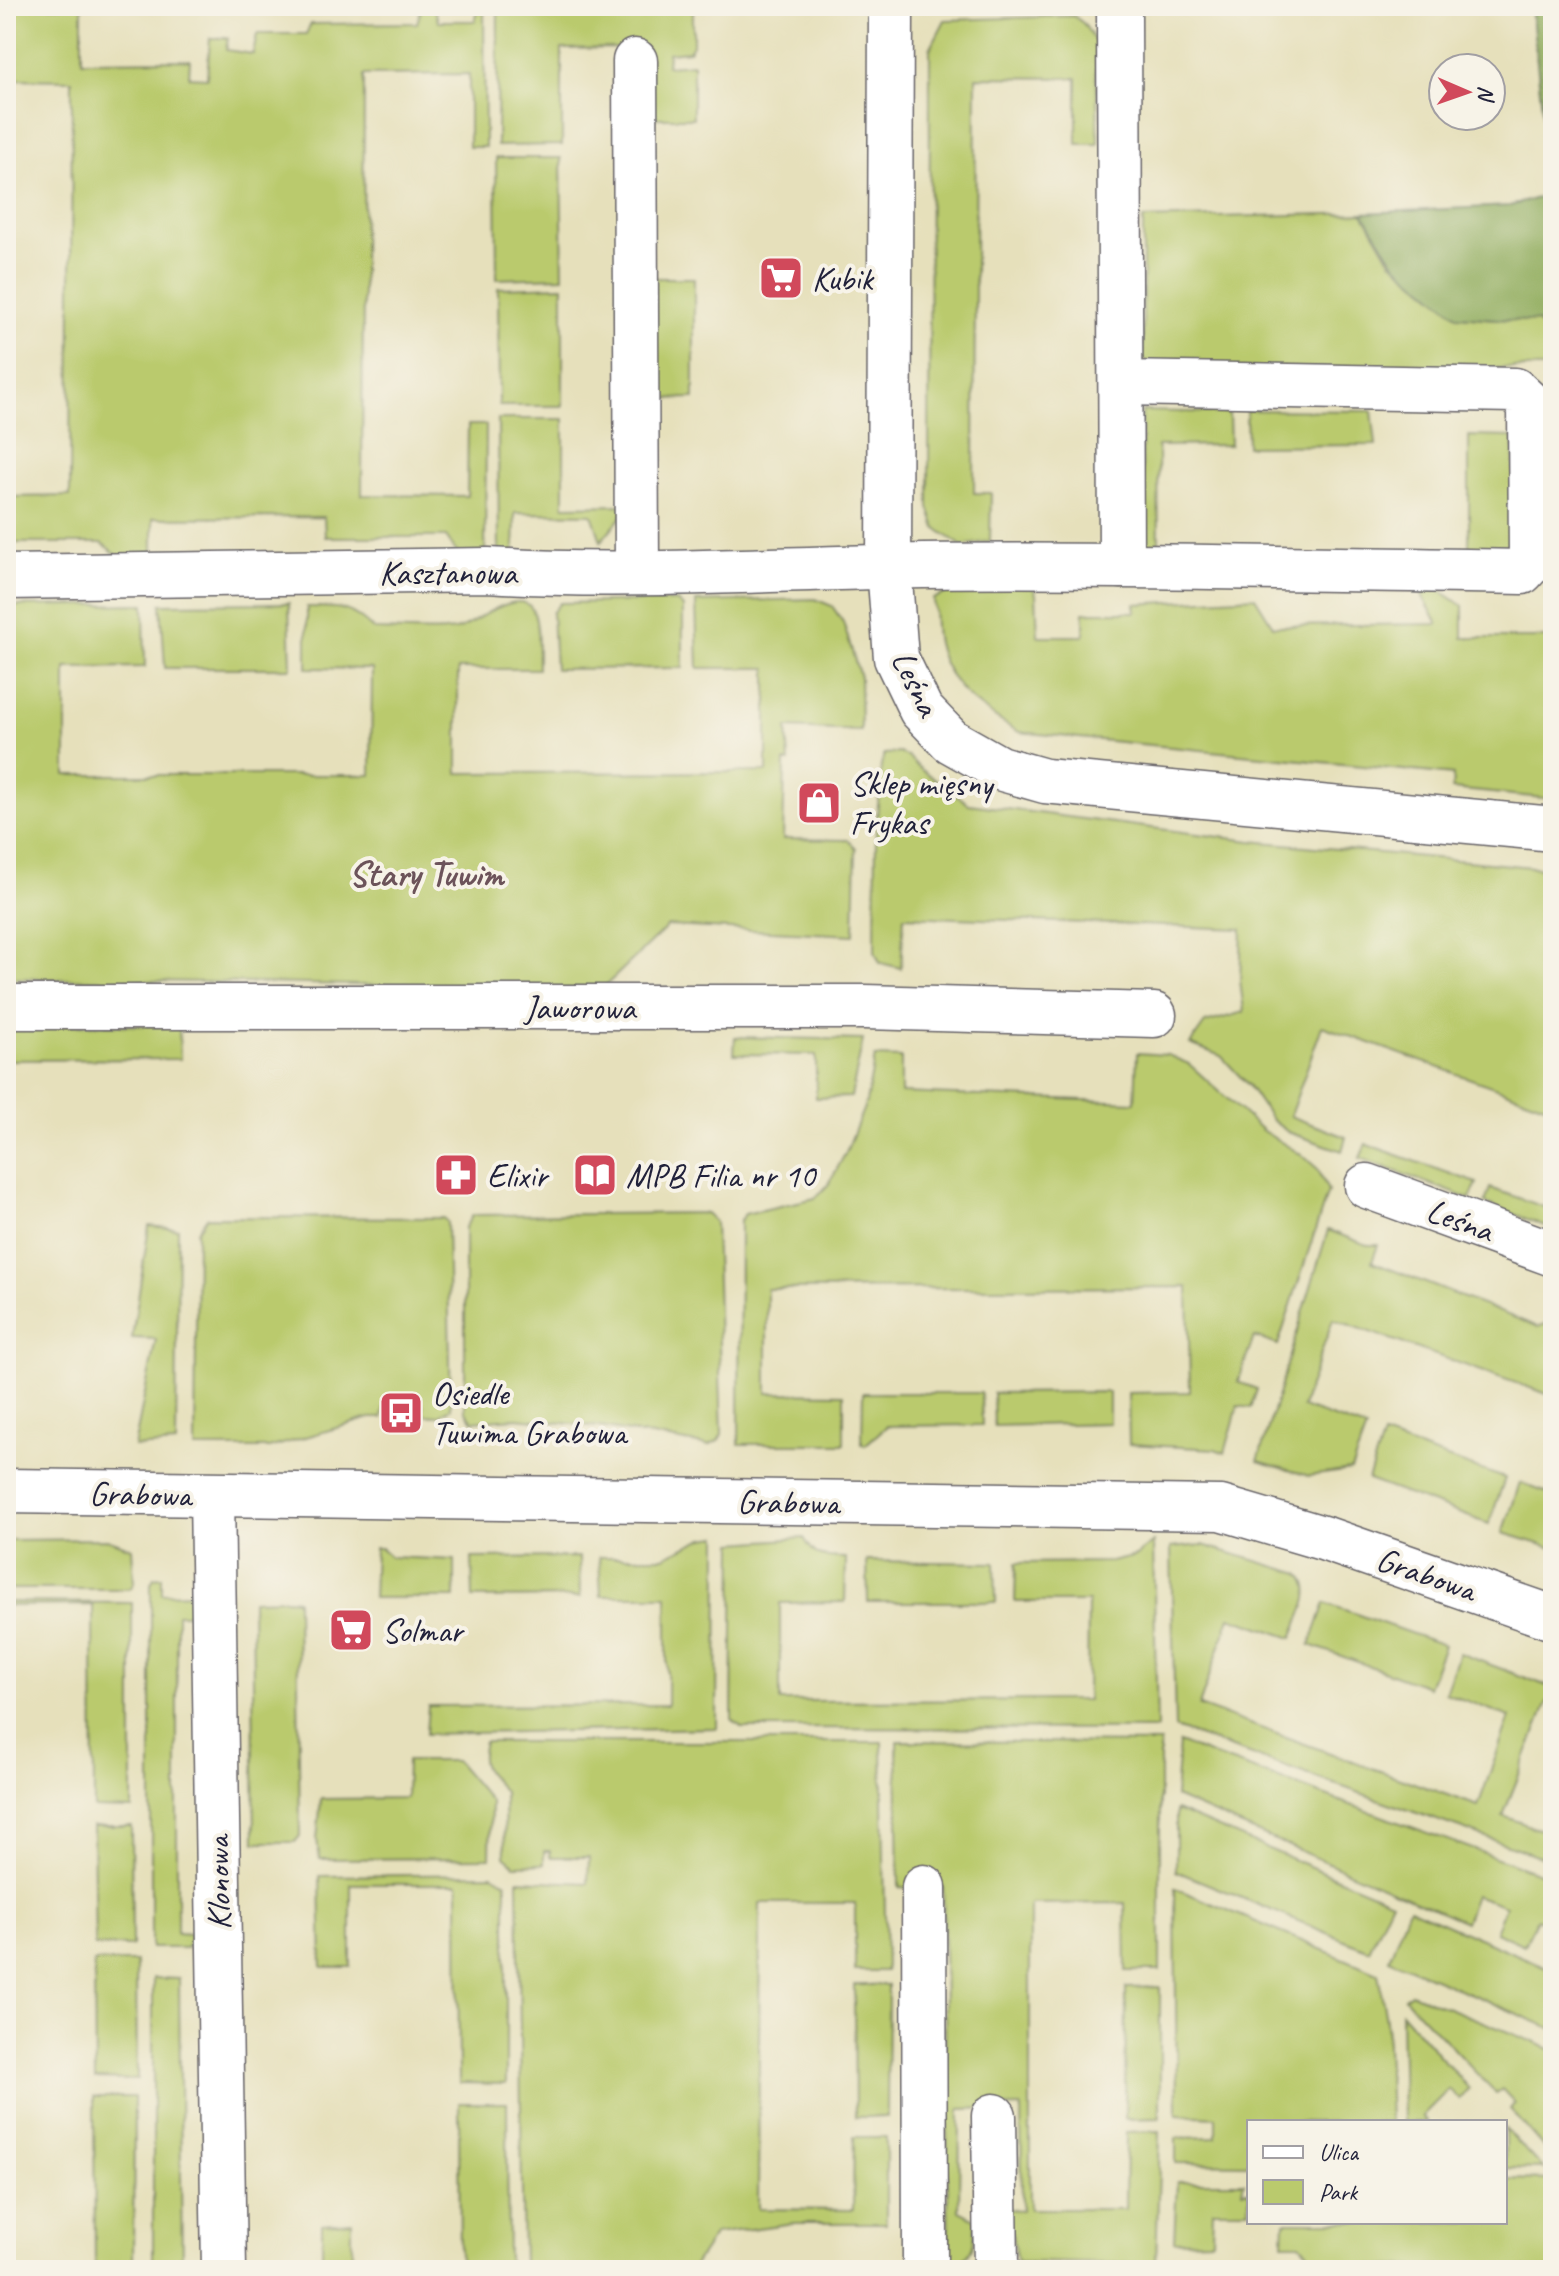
<svg xmlns="http://www.w3.org/2000/svg" width="1559" height="2276" viewBox="0 0 1559 2276" font-family="Caveat,sans-serif">
<rect width="100%" height="100%" fill="#f7f3e8"/>
<filter id="ink" filterUnits="userSpaceOnUse"><feTurbulence type="fractalNoise" baseFrequency=".0125" numOctaves="2"/><feDisplacementMap in="SourceGraphic" scale="16" xChannelSelector="R" yChannelSelector="G"/><feConvolveMatrix kernelMatrix="1 2 1 2 8 2 1 2 1" color-interpolation-filters="sRGB"/></filter>
<filter id="wash" filterUnits="userSpaceOnUse"><feTurbulence type="fractalNoise" baseFrequency=".006" numOctaves="4" result="noise"/><feDisplacementMap in="SourceGraphic" scale="32" xChannelSelector="R" yChannelSelector="G"/><feGaussianBlur stdDeviation="1.8" result="paint"/><feColorMatrix in="noise" values="0 0 0 0 0 0 0 0 0 0 0 0 0 0 0 0 0 1.4 0 .05"/><feComposite in="paint" operator="in"/></filter>
<g filter="url(#wash)">
<rect width="100%" height="100%" fill="#e6e0bb"/>
<!-- green -->
<g fill="#baca6d" stroke="#6e7654" stroke-width="2">
<polygon points="82,6 82,61 190,60 189,77 207,78 210,38 228,38 226,50 253,54 257,34 306,34 311,24 417,23 422,6 434,6 438,21 475,21 480,6 484,6 485,147 469,147 469,74 364,75 362,495 467,496 468,425 486,425 485,558 462,560 446,537 325,537 324,517 153,518 153,562 127,563 102,543 6,543 6,497 70,496 72,80 6,79 6,7"/>
<polygon points="498,6 693,6 693,45 689,51 668,53 667,66 693,64 693,118 652,118 620,48 562,49 562,145 497,146"/>
<polygon points="1074,16 1084,24 1096,43 1098,144 1077,144 1077,78 976,77 974,493 991,493 990,541 962,546 936,528 929,507 930,49 945,20"/>
<polygon points="496,158 561,158 563,277 497,279"/>
<polygon points="1363,213 1391,261 1458,316 1537,322 1553,340 1553,547 1546,540 1549,445 1544,368 1157,369 1143,359 1143,219"/>
<polygon points="653,278 694,278 694,398 652,399"/>
<polygon points="563,286 563,406 499,406 498,288"/>
<polygon points="1246,410 1372,411 1376,445 1247,446"/>
<polygon points="1142,411 1229,413 1230,445 1158,446 1159,551 1148,545 1142,537"/>
<polygon points="498,419 564,419 564,506 623,505 622,516 601,541 592,514 515,513 514,560 499,559"/>
<polygon points="1469,436 1514,437 1514,540 1506,550 1469,550"/>
<path d="M 1030,580 L 1036,594 L 1038,636 L 1084,636 L 1084,612 L 1136,612 L 1135,604 L 1255,597 L 1273,626 L 1438,624 L 1414,580 L 1442,592 L 1463,606 L 1463,638 L 1553,638 L 1553,799 L 1452,789 L 1453,775 L 1019,732 C 982,711 947,687 937,643 C 934,629 935,613 933,599 L 966,583 Z"/>
<path d="M 815,599 L 832,606 L 843,622 L 860,677 L 861,731 L 787,728 L 789,762 L 785,762 L 783,839 L 848,840 L 856,848 L 854,935 L 668,926 L 601,990 L 6,978 L 6,606 L 144,604 L 145,667 L 66,668 L 66,775 L 371,775 L 372,669 L 307,668 L 307,607 C 340,607 350,606 374,630 C 400,630 429,634 455,630 C 464,629 474,621 482,616 C 544,579 537,621 538,669 L 458,669 L 458,773 L 767,772 L 767,668 L 698,668 L 696,602 Z"/>
<polygon points="677,601 683,607 683,668 555,669 552,613 560,603"/>
<polygon points="289,603 291,668 165,668 161,604"/>
<polygon points="899,753 908,756 918,767 969,804 1251,841 1553,869 1553,1108 1322,1026 1290,1116 1346,1137 1342,1151 1288,1132 1272,1120 1248,1085 1221,1056 1190,1044 1205,1023 1244,1012 1240,981 1242,929 904,916 901,968 880,963 875,952 876,831 881,765 884,754"/>
<polygon points="6,1024 179,1026 180,1059 6,1060"/>
<polygon points="735,1037 863,1040 851,1097 816,1098 816,1055 734,1054"/>
<polygon points="1137,1053 1168,1055 1189,1064 1263,1131 1302,1155 1318,1169 1328,1191 1278,1345 1254,1337 1238,1382 1257,1389 1251,1408 1238,1406 1225,1453 1215,1449 1129,1444 1128,1393 1190,1392 1188,1287 767,1289 767,1393 844,1394 844,1444 739,1444 740,1220 745,1214 815,1198 829,1184 846,1152 866,1102 875,1057 901,1058 901,1093 1135,1102"/>
<polygon points="1366,1144 1477,1183 1470,1199 1360,1158"/>
<polygon points="1490,1188 1553,1210 1553,1229 1485,1203"/>
<polygon points="706,1213 715,1222 722,1434 718,1441 709,1446 600,1427 517,1418 473,1421 465,1410 465,1227 473,1215"/>
<polygon points="207,1217 443,1218 447,1222 451,1408 438,1416 423,1415 423,1405 384,1406 382,1418 370,1418 269,1448 195,1448 197,1231"/>
<polygon points="149,1226 178,1229 176,1444 134,1447 156,1339 132,1338"/>
<polygon points="1328,1230 1367,1245 1378,1245 1372,1262 1538,1327 1553,1321 1553,1396 1333,1319 1302,1407 1366,1429 1351,1470 1309,1476 1258,1461"/>
<polygon points="1109,1392 1109,1423 994,1426 993,1393"/>
<polygon points="863,1393 981,1393 982,1425 887,1426 865,1445 862,1444"/>
<polygon points="1383,1436 1505,1478 1489,1524 1368,1480"/>
<polygon points="1520,1483 1553,1495 1553,1548 1503,1533"/>
<polygon points="718,1536 717,1728 426,1734 428,1706 667,1705 667,1596 601,1596 599,1557 664,1557 704,1538"/>
<path d="M 804,1538 C 817,1560 822,1557 846,1558 L 845,1602 L 780,1603 L 780,1701 L 1087,1700 L 1088,1602 L 1015,1602 L 1016,1563 L 1111,1562 L 1136,1556 L 1153,1542 L 1157,1729 L 742,1728 L 732,1719 L 734,1543 Z"/>
<polygon points="107,1539 132,1548 134,1583 130,1589 6,1589 6,1540"/>
<path d="M 1203,1545 L 1300,1574 C 1318,1591 1299,1618 1292,1638 L 1230,1617 L 1199,1706 L 1478,1806 L 1510,1717 L 1445,1693 L 1459,1653 L 1553,1688 L 1553,1699 L 1548,1700 L 1503,1816 L 1549,1833 L 1542,1857 L 1175,1728 L 1171,1548 Z"/>
<polygon points="375,1548 381,1548 391,1557 455,1560 455,1598 373,1598"/>
<polygon points="579,1557 580,1597 473,1598 472,1558"/>
<polygon points="867,1561 995,1563 996,1602 868,1602"/>
<polygon points="162,1577 162,1594 193,1593 194,1614 177,1614 177,1933 191,1934 187,1948 151,1948 151,1584 154,1578"/>
<polygon points="288,1599 297,1600 300,1836 295,1842 255,1842 252,1600"/>
<polygon points="6,1602 132,1603 132,1809 94,1808 93,1605 6,1606"/>
<polygon points="1325,1603 1444,1645 1428,1687 1310,1645"/>
<path d="M 897,1741 L 1160,1743 L 1160,1971 L 1126,1971 L 1125,1903 L 1030,1904 L 1030,2209 L 1125,2209 L 1126,2132 L 1160,2131 L 1156,2264 L 1017,2262 L 1007,2209 L 1022,2210 L 1021,2107 L 960,2109 L 959,2211 L 975,2219 C 975,2236 976,2251 961,2260 L 949,2258 L 943,1887 L 899,1888 Z"/>
<path d="M 484,1742 L 882,1742 L 886,1971 L 855,1971 L 855,1903 L 760,1903 L 758,2209 L 853,2210 L 854,2137 L 886,2137 L 886,2223 L 794,2223 L 715,2234 L 691,2270 L 523,2270 L 518,1880 L 588,1883 L 589,1857 L 550,1857 L 550,1851 L 544,1851 L 544,1864 L 515,1865 L 505,1856 L 504,1791 C 487,1773 477,1768 484,1742 Z"/>
<polygon points="1179,1743 1553,1878 1553,1926 1537,1919 1524,1945 1495,1932 1505,1906 1475,1895 1465,1922 1175,1797"/>
<polygon points="407,1761 456,1761 491,1802 490,1858 320,1859 317,1840 321,1799 406,1798"/>
<polygon points="1176,1810 1392,1901 1369,1950 1176,1871"/>
<polygon points="93,1826 131,1826 132,1946 95,1946"/>
<polygon points="493,1874 506,1882 506,2084 459,2083 458,1884 351,1884 351,1967 322,1967 320,1876"/>
<polygon points="1175,1888 1378,1973 1386,2020 1390,2122 1249,2122 1249,2164 1176,2163 1176,2138 1216,2137 1216,2117 1177,2115"/>
<polygon points="1409,1908 1553,1970 1553,2029 1389,1959"/>
<polygon points="94,1962 136,1962 137,2080 95,2079"/>
<polygon points="153,1978 179,1979 182,2270 153,2270"/>
<polygon points="854,1985 888,1985 887,2117 855,2117"/>
<polygon points="1160,1987 1160,2118 1125,2119 1126,1988"/>
<polygon points="1411,1993 1553,2050 1553,2158 1510,2109 1515,2103 1502,2089 1496,2094 1405,1998"/>
<polygon points="1401,2012 1469,2089 1459,2099 1449,2089 1422,2116 1427,2122 1403,2122"/>
<polygon points="94,2097 134,2097 133,2270 95,2270"/>
<polygon points="459,2103 507,2103 508,2270 460,2270"/>
<polygon points="1505,2129 1543,2169 1505,2168"/>
<polygon points="1505,2179 1553,2180 1553,2269 1319,2265 1300,2243 1283,2243 1284,2222 1505,2222"/>
<polygon points="1177,2182 1244,2182 1242,2191 1249,2191 1249,2210 1213,2210 1212,2240 1174,2241"/>
<polygon points="352,2222 352,2270 322,2270 322,2224"/>
</g>
<!-- forest -->
<polygon fill="#93ae60" stroke="#5a684e" stroke-width="2" points="1531,6 1553,6 1553,340 1537,322 1458,316 1396,265 1363,213 1510,206 1551,194"/>
</g>
<g filter="url(#ink)">
<g fill="none" stroke-linecap="round" stroke-linejoin="round">
<!-- minor casing -->
<g stroke="#676468" stroke-width="47">
<g id="minor">
<polyline points="891,6 889,567 896,658 921,710 951,741 999,768 1045,781 1553,829"/>
<polyline points="1119,6 1121,566"/>
<polyline points="635,61 637,572"/>
<path d="M 6,577 L 488,570 C 633,579 778,568 923,566 C 1123,564 1323,569 1522,572 L 1531,562 L 1530,404 L 1515,390 L 1121,383"/>
<polyline points="6,1007 865,1007 1154,1015"/>
<polyline points="1367,1186 1553,1254"/>
<polyline points="6,1491 1221,1508 1326,1539 1553,1618"/>
<polyline points="212,1495 224,2270"/>
<polyline points="924,1887 925,2270"/>
<polyline points="994,2116 996,2270"/>
</g>
</g>
<!-- minor -->
<use href="#minor" stroke="#fff" stroke-width="44"/>
</g>
</g>
<!-- icons -->
<defs>
<g id="supermarket-square" transform="scale(2.3)"><rect x="-9" y="-9" width="18" height="18" rx="4" fill="#d1495b" stroke="#f7f3e8"/><path d="M-6-5.5h2.5l.6 2H6L4.5 2H-2.5L-4.4-4H-6ZM-1.5 3.2a1.3 1.3 0 1 0 .1 0ZM3 3.2a1.3 1.3 0 1 0 .1 0Z" fill="#fff"/></g>
<g id="shop-square" transform="scale(2.3)"><rect x="-9" y="-9" width="18" height="18" rx="4" fill="#d1495b" stroke="#f7f3e8"/><path d="M-5-2.5h2.3a2.7 3.5 0 0 1 5.4 0H5L5.5 6h-11ZM-1.5-2.5h3a1.5 2.3 0 0 0-3 0Z" fill="#fff"/></g>
<g id="pharmacy-square" transform="scale(2.3)"><rect x="-9" y="-9" width="18" height="18" rx="4" fill="#d1495b" stroke="#f7f3e8"/><path d="M-2-6h4v4h4v4h-4v4h-4v-4h-4v-4h4Z" fill="#fff"/></g>
<g id="library-square" transform="scale(2.3)"><rect x="-9" y="-9" width="18" height="18" rx="4" fill="#d1495b" stroke="#f7f3e8"/><path d="M-6-4Q-3-5.5-.7-3.5V5Q-3 3-6 4ZM6-4Q3-5.5 .7-3.5V5Q3 3 6 4Z" fill="#fff"/></g>
<g id="bus-square" transform="scale(2.3)"><rect x="-9" y="-9" width="18" height="18" rx="4" fill="#d1495b" stroke="#f7f3e8"/><path d="M-5-6H5V4H4V6H2V4H-2V6H-4V4H-5ZM-3.5-4V0h7V-4ZM-3.5 1.2v1.5H-2V1.2ZM2 1.2v1.5H3.5V1.2Z" fill="#fff"/></g>
</defs>
<g fill-rule="evenodd">
<use href="#supermarket-square" x="781" y="278"/>
<use href="#shop-square" x="819" y="803"/>
<use href="#pharmacy-square" x="456" y="1175"/>
<use href="#library-square" x="595" y="1175"/>
<use href="#bus-square" x="401" y="1413"/>
<use href="#supermarket-square" x="351" y="1630"/>
</g>
<g text-anchor="middle" dominant-baseline="central" stroke-width="8" stroke-linejoin="round" paint-order="stroke">
<!-- poi labels -->
<g font-size="34" fill="#22223b" stroke="#f7f3e8" text-anchor="start">
<text x="812" y="278">Kubik</text>
<text x="850" y="783">Sklep mięsny<tspan x="850" dy="39">Frykas</tspan></text>
<text x="487" y="1175">Elixir</text>
<text x="626" y="1175">MPB Filia nr 10</text>
<text x="432" y="1393">Osiedle<tspan x="432" dy="39">Tuwima Grabowa</tspan></text>
<text x="382" y="1630">Solmar</text>
</g>
<!-- street labels -->
<g font-size="34" fill="#22223b" stroke="#f7f3e8">
<text x="448" y="572">Kasztanowa</text>
<text transform="translate(916 683) rotate(64)">Leśna</text>
<text x="580" y="1007">Jaworowa</text>
<text transform="translate(1460 1220) rotate(20)">Leśna</text>
<text transform="translate(140 1494) rotate(1)">Grabowa</text>
<text transform="translate(788 1502) rotate(1)">Grabowa</text>
<text transform="translate(1426 1574) rotate(19)">Grabowa</text>
<text transform="translate(218 1883) rotate(-91)">Klonowa</text>
</g>
<!-- neighbourhood labels -->
<g font-size="36" font-weight="bold" fill="#6c535a" stroke="#f7f3e8">
<text x="426" y="874">Stary Tuwim</text>
</g>
</g>
<!-- margin -->
<rect width="1559" height="2276" fill="none" stroke="#f7f3e8" stroke-width="32"/>
<!-- legend -->
<rect x="1247" y="2120" width="260" height="104" fill="#f7f3e8" stroke="#a29fa3" stroke-width="2"/>
<rect x="1263" y="2146" width="40" height="12" fill="#ffffff" stroke="#a29fa3" stroke-width="2"/>
<text x="1319" y="2160" font-size="24" fill="#22223b">Ulica</text>
<rect x="1263" y="2180" width="40" height="24" fill="#baca6d" stroke="#a29fa3" stroke-width="2"/>
<text x="1319" y="2200" font-size="24" fill="#22223b">Park</text>
<!-- north arrow -->
<g transform="translate(1467 92) rotate(92)"><circle r="38" fill="#f7f3e8" stroke="#a29fa3" stroke-width="2"/>
<path d="M0-6L14 30L0 20L-14 30Z" fill="#d1495b"/>
<text y="-12" font-size="22" font-weight="bold" text-anchor="middle" fill="#22223b">N</text>
</g>
</svg>
